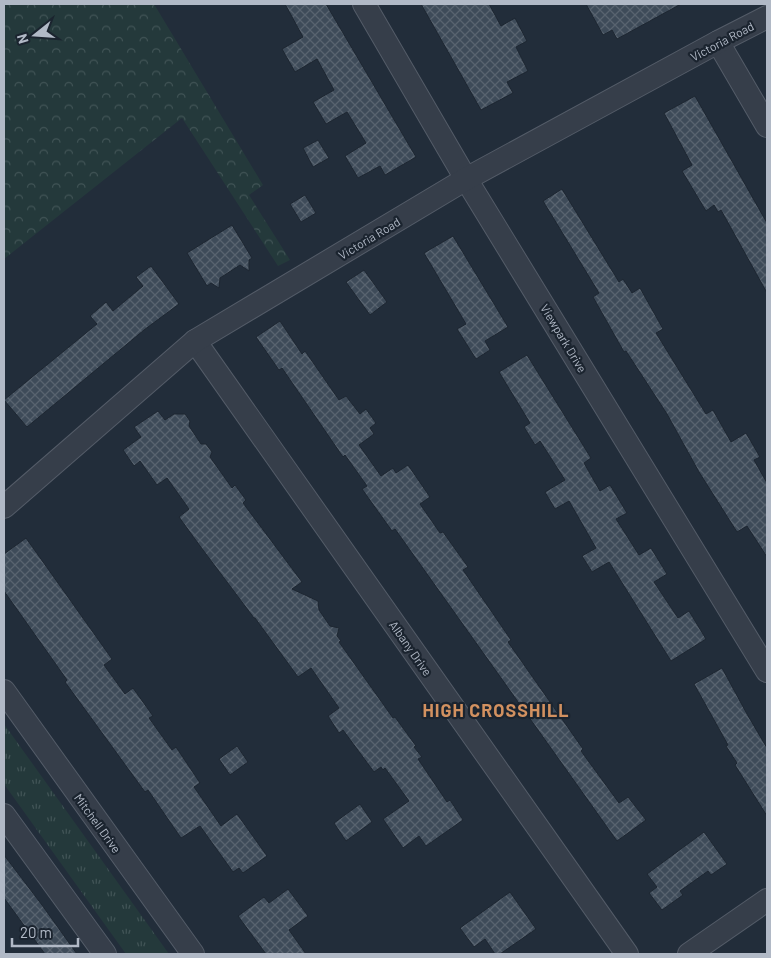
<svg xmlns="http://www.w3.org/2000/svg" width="771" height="958" viewBox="0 0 771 958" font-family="Barlow,sans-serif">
<defs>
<pattern id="grass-tufts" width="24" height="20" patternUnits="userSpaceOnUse" patternTransform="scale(1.25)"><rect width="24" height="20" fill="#24393b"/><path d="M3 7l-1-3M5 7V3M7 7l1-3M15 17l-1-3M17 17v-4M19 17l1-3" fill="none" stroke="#415456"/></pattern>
<pattern id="park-crowns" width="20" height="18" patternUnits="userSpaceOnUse" patternTransform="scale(1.25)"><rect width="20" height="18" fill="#24393b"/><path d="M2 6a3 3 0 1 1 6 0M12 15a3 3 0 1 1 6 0" fill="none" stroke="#415456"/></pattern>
<pattern id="building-cross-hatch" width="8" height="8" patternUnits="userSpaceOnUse" patternTransform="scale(1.25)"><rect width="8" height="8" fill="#3e4b59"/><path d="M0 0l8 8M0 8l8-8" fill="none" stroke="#58636f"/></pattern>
</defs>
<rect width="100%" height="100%" fill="#222d3a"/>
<!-- grass -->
<polygon fill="url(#grass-tufts)" points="4,724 169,954 126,954 4,784"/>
<!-- park -->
<polygon fill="url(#park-crowns)" points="4,4 154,4 263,185 249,195 290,260 278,266 182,118 4,259"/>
<!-- building -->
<g fill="url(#building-cross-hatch)" stroke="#1d2631">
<polygon points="285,4 326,4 416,157 385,175 380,166 358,178 345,156 366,143 347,112 326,124 313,102 334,90 317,59 295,72 282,49 303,37"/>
<polygon points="421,4 489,4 501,26 515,18 527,41 516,47 528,71 507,82 513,93 481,110"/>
<polygon points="586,4 681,4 617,39 612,30 603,35"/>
<polygon points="695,96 767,223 767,293 721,210 718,212 714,205 706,211 682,171 692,165 664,113"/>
<polygon points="318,140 329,158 313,167 303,148"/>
<polygon points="562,189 619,282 623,279 632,293 640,288 663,329 656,333 706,414 713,410 731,442 746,433 760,457 754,460 767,483 767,557 747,526 737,532 699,472 667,414 626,351 624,352 593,297 599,293 543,201"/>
<polygon points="305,195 316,213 301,222 290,204"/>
<polygon points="232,225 252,258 249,260 249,271 240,265 220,278 219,288 211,283 207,286 187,253"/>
<polygon points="453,236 508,327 485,341 490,350 476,359 457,329 466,324 424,253"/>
<polygon points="151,266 179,304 144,330 27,427 4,400 97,324 90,316 106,302 113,311 143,286 136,277"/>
<polygon points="364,270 387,302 370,315 346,282"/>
<polygon points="280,321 302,354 305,351 339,400 346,396 360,414 366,409 376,423 370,428 374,434 359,445 381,476 393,468 396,473 408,465 430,497 420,504 440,533 443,532 468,567 463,570 511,640 508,642 583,749 581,751 619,803 628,797 646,820 617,841 395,529 392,531 362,489 367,486 345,455 343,457 282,368 279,370 256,337"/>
<polygon points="527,355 591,458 584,463 600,491 610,485 627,513 616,519 639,555 651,548 667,574 654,582 678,618 689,611 706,639 671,661 609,562 592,572 582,556 596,548 569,501 555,509 545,492 565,480 540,441 535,445 524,427 530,423 499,372"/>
<polygon points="158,411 165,420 174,414 185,414 190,421 189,426 201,444 206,444 212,452 210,457 220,471 232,488 235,485 246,500 243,503 302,582 292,589 318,601 319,610 330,626 339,628 337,636 341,641 339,642 393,718 395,717 416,746 414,747 422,757 418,759 447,802 450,800 463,820 426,846 419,836 403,848 383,819 409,801 385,768 383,770 381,767 374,772 343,730 339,733 328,716 339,708 311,668 298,677 255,618 254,618 200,546 179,517 189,509 167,478 157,485 140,461 134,466 123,450 141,437 134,427"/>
<polygon points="26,538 112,659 104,665 125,694 133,688 153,716 149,718 172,750 176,747 200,783 194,787 221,826 237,814 267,856 243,873 239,868 233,872 200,826 181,838 148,790 145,792 65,682 67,680 4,591 4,554"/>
<polygon points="722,668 747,714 767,748 767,816 735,765 737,763 726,746 728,745 694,684"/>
<polygon points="237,746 248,762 230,775 219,759"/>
<polygon points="360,804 372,822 346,841 334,823"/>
<polygon points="704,832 727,864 711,875 708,871 680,891 683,895 662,910 649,893 657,887 647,874"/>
<polygon points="4,855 42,905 77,954 45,954 4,898"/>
<polygon points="288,889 308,916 289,930 306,954 266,954 238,916 264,897 269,903"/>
<polygon points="510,892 536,929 500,954 495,954 485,939 474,947 460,928"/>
</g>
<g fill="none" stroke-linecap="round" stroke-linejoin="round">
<!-- minor casing -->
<g stroke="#545c68" stroke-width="24">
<g id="minor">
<polyline points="364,4 466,179 767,671"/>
<polyline points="718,42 767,126"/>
<polyline points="195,341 627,954"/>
<polyline points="4,507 195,341 466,179 718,42 767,17"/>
<polyline points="4,691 193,954"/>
<polyline points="4,815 105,954"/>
<polyline points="689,954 767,900"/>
</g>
</g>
<!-- minor -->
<use href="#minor" stroke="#363e4a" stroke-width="22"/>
</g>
<g text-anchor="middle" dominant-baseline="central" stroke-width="4.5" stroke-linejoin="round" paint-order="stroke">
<!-- street labels -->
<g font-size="12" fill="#b1b9c6" stroke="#1b242f">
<text transform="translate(722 41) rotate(-28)">Victoria Road</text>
<text transform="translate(369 238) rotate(-31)">Victoria Road</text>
<text transform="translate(564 338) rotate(59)">Viewpark Drive</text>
<text transform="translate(411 648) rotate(55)">Albany Drive</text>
<text transform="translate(98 823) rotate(54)">Mitchell Drive</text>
</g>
<!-- district labels -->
<g font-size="18" font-weight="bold" letter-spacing="1" fill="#d29160" stroke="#1b242f">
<text x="496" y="710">HIGH CROSSHILL</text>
</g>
</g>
<!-- border -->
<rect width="771" height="958" fill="none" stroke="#b1b9c6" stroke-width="10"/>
<!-- north arrow -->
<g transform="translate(35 35) rotate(253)" stroke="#1b242f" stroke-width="4" paint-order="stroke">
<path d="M0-4L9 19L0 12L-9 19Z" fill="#b1b9c6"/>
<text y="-8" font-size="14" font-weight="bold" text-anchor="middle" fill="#b1b9c6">N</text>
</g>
<!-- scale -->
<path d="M12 938v8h66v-8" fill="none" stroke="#b1b9c6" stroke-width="2.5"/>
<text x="20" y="938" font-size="15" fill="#b1b9c6" stroke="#1b242f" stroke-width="4" paint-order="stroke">20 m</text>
</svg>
